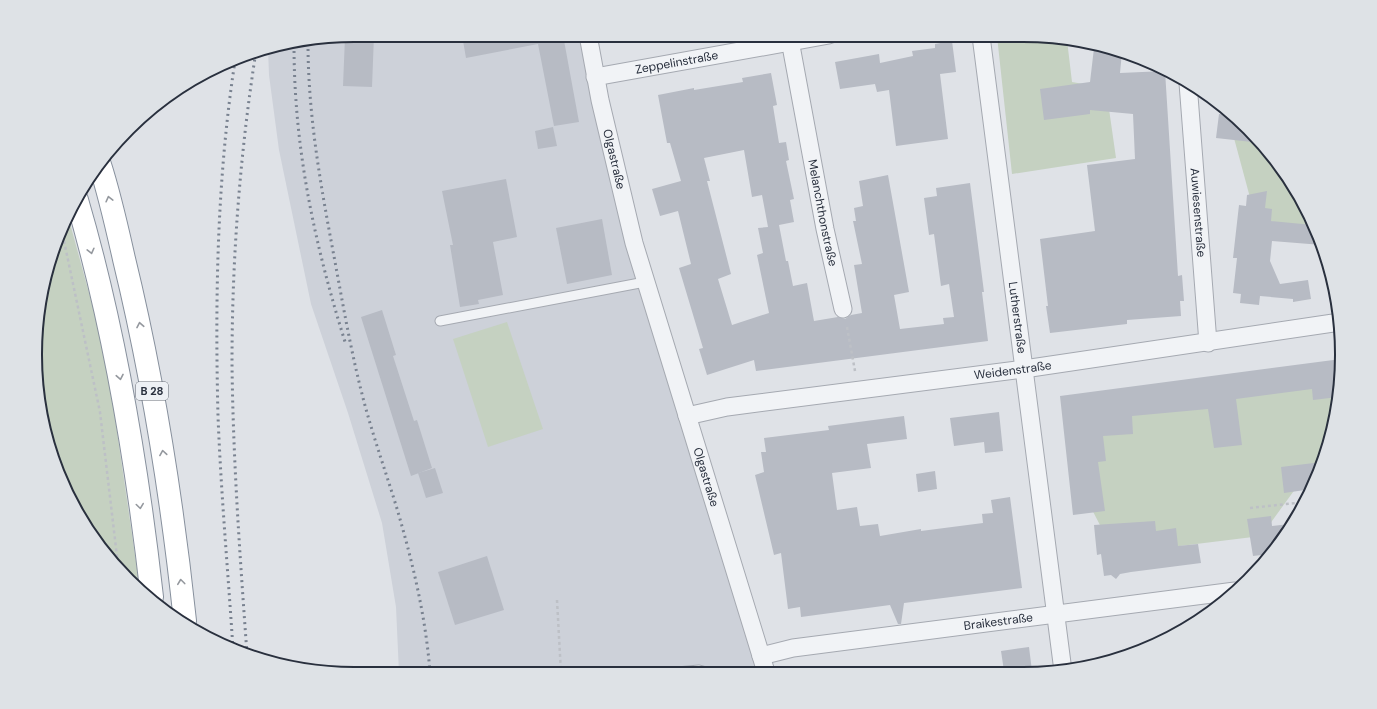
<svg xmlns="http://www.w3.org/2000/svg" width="1377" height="709" viewBox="0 0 1377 709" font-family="'DM Sans',sans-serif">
<rect width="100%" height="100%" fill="#dfe2e7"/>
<!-- built -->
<polygon fill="#cdd1d9" points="355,35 588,35 600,100 766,672 399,673 396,607 382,523 348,413 311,304 279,150 269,75 268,49"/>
<!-- green -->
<g fill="#c5d1c1">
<polygon points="997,36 1043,36 1067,40 1072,82 1106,88 1116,158 1012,174"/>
<polygon points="1230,113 1263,144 1299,195 1318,236 1255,216 1231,127"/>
<polygon points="68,216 98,326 113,404 140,589 128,580 68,496 38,396 41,292 59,232"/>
<polygon points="507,322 543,429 488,447 453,339"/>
<polygon points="1341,371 1331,437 1317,476 1304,477 1261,536 1115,554 1087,500 1098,403 1308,378"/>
</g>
<!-- building -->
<g fill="#b7bbc4" fill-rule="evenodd">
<polygon points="354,35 374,35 372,87 343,86 345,37"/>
<polygon points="462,35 563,35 579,122 554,126 538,44 466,58"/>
<polygon points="952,41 956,72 940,74 948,139 896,146 889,90 877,92 875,84 840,89 835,62 879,54 880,63 913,56 912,51 935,48 935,44"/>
<polygon points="1094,48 1122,52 1120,73 1165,71 1178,276 1182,275 1184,301 1180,301 1181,316 1127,320 1127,324 1050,333 1046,306 1048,306 1040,239 1095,231 1087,165 1135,159 1133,114 1090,110 1090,114 1044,120 1040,89 1090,82"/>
<path d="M 771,73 L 777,105 L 773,106 L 779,143 L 786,142 L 789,160 L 786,161 L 794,199 L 790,200 L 794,222 L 779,225 L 786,261 L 788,261 L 793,286 L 807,283 L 814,321 L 838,317 L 845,319 L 851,315 L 862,313 L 854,265 L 862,264 L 853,221 L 856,221 L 854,208 L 863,206 L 859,181 L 888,175 L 909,292 L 894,295 L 900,329 L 944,324 L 943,318 L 954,317 L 949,284 L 941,286 L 934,234 L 929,235 L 924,198 L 937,196 L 936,188 L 970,183 L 984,292 L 982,292 L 988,341 L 756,371 L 754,360 L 707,375 L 699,349 L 703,348 L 679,268 L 691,264 L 678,211 L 660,216 L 652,189 L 681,181 L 670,143 L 667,143 L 658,95 L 694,88 L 694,90 L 743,82 L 742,78 ZM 744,150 L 752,197 L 762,195 L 768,227 L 758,228 L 763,253 L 757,255 L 769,313 L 732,325 L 718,279 L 731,274 L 707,181 L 710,181 L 704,158 Z"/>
<polygon points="1219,114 1232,115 1261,143 1216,138"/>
<polygon points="553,127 557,146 538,149 535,131"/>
<polygon points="506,179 517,237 493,242 503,295 478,300 479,304 460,307 450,245 453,245 442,191"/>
<polygon points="1267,191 1265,208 1272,209 1271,221 1313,225 1322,245 1272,241 1270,261 1280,284 1308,280 1311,299 1293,302 1293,299 1260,296 1259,305 1240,303 1241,294 1233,293 1237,258 1233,258 1239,205 1246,206 1247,195"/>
<polygon points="602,219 612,275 567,284 556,228"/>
<polygon points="382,310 396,355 393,356 414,421 417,420 432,468 411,476 361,317"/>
<polygon points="1341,359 1341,375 1338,397 1313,400 1312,389 1236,399 1242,445 1214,448 1208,409 1132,416 1133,434 1103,436 1106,461 1098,462 1105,511 1073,515 1060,396"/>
<polygon points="999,412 1003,451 985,453 984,442 954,446 950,418"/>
<polygon points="904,416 907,439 867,444 871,468 832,473 837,510 857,507 860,526 878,524 880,536 921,529 921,531 983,523 982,514 993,513 991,500 1010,497 1022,588 904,603 901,624 898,624 890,605 801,617 800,607 788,609 781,553 774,555 755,475 764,472 761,452 766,452 764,438 829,430 828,426"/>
<polygon points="1322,462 1312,489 1284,493 1281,467"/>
<polygon points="435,468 443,493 426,498 418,473"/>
<polygon points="935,471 937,489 918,492 916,474"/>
<polygon points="1271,516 1272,526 1290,524 1270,554 1253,556 1247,519"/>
<polygon points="1155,521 1156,531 1176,528 1178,546 1198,544 1201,563 1131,572 1120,574 1116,579 1111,575 1104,576 1101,554 1097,555 1094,525"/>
<polygon points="487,556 504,610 455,625 438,572"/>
<polygon points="1029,647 1032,671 1004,671 1001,651"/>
</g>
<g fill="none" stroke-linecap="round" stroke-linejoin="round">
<!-- service casing -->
<g stroke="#a5a9b1" stroke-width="11">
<g id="service">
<polyline points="440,321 645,282"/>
<polyline points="677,672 699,670 706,672"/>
</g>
</g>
<!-- minor casing -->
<g stroke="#a5a9b1" stroke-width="19">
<g id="minor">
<path id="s1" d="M 588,35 L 600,100 L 634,243 L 766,672"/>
<path id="s2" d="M 789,35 L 825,229 L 843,309"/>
<path id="s3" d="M 981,36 L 1063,671"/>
<path id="s4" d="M 595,77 L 829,35"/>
<path id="s5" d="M 1188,83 L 1208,343"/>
<path id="s6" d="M 687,416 L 727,407 L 1024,369 L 1340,322"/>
<path id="s7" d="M 761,656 L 793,648 L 1235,591"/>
</g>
</g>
<!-- trunk casing -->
<g stroke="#87909d" stroke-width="24">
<g id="trunk">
<path d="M 100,165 C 110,196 117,228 124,259 C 153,378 172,499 185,621"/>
<path d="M 77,200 C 115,330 137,463 152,597"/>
</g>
</g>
<!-- path -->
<g stroke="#bdc0c6" stroke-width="2.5" stroke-dasharray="3 3" stroke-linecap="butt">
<polyline points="64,241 100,412 118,565"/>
<polyline points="847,327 855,371"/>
<polyline points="1250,508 1305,502"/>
<polyline points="557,600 561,673"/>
</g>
<!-- service -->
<use href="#service" stroke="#f1f3f6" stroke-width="9"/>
<!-- minor -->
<use href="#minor" stroke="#f1f3f6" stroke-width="17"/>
<!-- trunk -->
<use href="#trunk" stroke="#fff" stroke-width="22"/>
<!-- rail -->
<g stroke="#798290" stroke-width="3" stroke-dasharray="2 4" stroke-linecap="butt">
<path d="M 308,43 C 308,113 320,182 333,251 C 342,299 350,347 362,394 C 372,434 386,472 398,512 C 413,564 426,618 430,673"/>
<path d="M 294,45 C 294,150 315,246 346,345"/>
<path d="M 233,649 C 228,571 221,494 218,416 C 215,298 217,178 235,61"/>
<path d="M 247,654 C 240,557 233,460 232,363 C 232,258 240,154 256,51"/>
</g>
</g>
<!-- one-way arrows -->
<defs><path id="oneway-chevron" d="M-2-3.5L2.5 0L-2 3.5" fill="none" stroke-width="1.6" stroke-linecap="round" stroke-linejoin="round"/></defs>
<g stroke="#94989e">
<use href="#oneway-chevron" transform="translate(109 199) rotate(-104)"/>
<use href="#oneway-chevron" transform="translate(91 251) rotate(76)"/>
<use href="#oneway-chevron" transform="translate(140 325) rotate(-101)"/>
<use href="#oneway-chevron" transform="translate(120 377) rotate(79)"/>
<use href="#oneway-chevron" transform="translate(163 453) rotate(-99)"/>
<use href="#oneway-chevron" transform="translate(140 506) rotate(82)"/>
<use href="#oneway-chevron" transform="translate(181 582) rotate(-97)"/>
</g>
<g text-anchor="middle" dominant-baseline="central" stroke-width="3" stroke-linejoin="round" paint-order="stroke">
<!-- shield labels -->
<rect fill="#eef1f5" stroke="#646a75" stroke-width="1" x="136" y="382" width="32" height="18" rx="3"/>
<g font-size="11" font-weight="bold" fill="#29303e">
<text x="152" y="391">B 28</text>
</g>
<!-- street labels -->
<g font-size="12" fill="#29303e" stroke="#eef1f5">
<text stroke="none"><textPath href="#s4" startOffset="83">Zeppelinstraße</textPath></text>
<text stroke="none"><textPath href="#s1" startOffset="127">Olgastraße</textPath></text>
<text stroke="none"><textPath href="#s2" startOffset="181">Melanchthonstraße</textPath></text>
<text stroke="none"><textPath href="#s5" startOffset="130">Auwiesenstraße</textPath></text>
<text stroke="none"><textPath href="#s3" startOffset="284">Lutherstraße</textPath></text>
<text stroke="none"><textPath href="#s6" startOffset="329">Weidenstraße</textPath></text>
<text stroke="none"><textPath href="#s1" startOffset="458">Olgastraße</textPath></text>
<text stroke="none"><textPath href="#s7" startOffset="240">Braikestraße</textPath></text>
</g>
</g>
<!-- crop -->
<path d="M0 0H1377V709H0ZM354 42H1023A312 312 0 0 1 1335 354V355A312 312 0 0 1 1023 667H354A312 312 0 0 1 42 355V354A312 312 0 0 1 354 42Z" fill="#dee2e6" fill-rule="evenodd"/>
<path fill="none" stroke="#29303e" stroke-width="2" d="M354 42H1023A312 312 0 0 1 1335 354V355A312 312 0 0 1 1023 667H354A312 312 0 0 1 42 355V354A312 312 0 0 1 354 42Z"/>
</svg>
